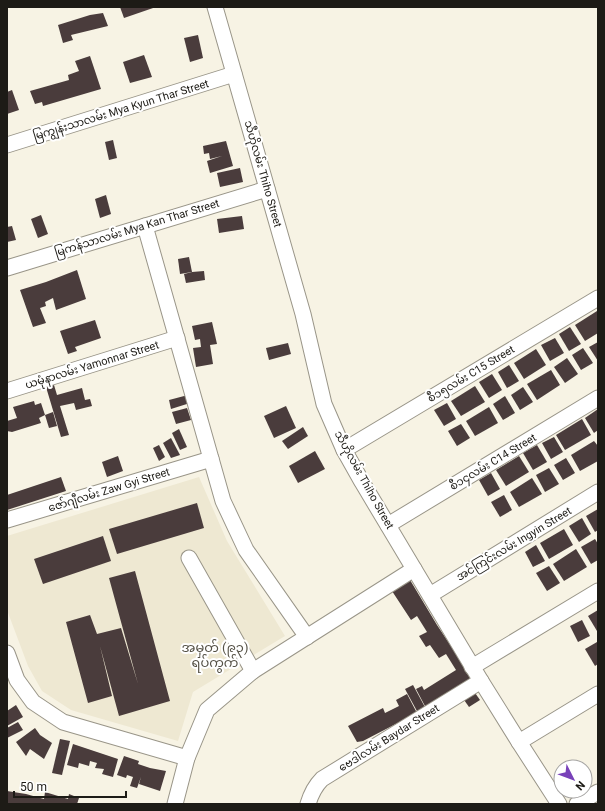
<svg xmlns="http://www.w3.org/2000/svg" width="605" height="811" viewBox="0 0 605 811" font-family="Roboto,'Noto Sans Myanmar',sans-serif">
<rect width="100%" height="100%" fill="#f7f3e4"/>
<!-- built -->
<polygon fill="#eee8d2" points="199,477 227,541 285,636 193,692 178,741 71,710 42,691 28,666 7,610 7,536"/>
<!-- building -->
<g fill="#4a3c3c">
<polygon points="120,7 156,7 124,18"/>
<polygon points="103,13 108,26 71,35 73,40 63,43 58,25 90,15"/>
<polygon points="198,35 203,58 190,62 184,38"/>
<polygon points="144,55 152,77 130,83 123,62"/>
<polygon points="90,56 101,89 43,106 42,102 35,104 30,91 69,80 68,75 79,71 75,61"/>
<polygon points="12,90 19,110 7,114 7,92"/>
<polygon points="113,140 117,158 109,160 105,142"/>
<polygon points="226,141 233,166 210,173 207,161 222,156 210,159 209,153 204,154 203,146"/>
<polygon points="240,168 243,182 220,187 217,173"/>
<polygon points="106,195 111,214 100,218 95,199"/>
<polygon points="41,215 48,234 38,238 31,219"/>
<polygon points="242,216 244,229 219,233 217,219"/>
<polygon points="12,226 16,240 7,242 7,227"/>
<polygon points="189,257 192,272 180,274 178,259"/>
<polygon points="77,270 86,299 56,310 53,298 45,302 46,306 40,308 46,323 33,327 20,290 46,282"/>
<polygon points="204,271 205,280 186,283 184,274 192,272"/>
<polygon points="597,311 598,333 585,341 575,325"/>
<polygon points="95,320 101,338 75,347 77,351 68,354 60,331"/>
<polygon points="212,322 217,344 210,345 213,364 196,367 193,348 201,347 200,339 195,340 192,326"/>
<polygon points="570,327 581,344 569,351 559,334"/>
<polygon points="555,338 564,353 550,361 541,345"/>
<polygon points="598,342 598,361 589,347"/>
<polygon points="288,343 291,354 269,360 266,348"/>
<polygon points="583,348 593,363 581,370 572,355"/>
<polygon points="536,349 546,365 524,379 514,363"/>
<polygon points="567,358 578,374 565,383 554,367"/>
<polygon points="509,365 519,381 507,388 498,372"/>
<polygon points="551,370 560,385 537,400 527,384"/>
<polygon points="492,374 502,390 489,398 479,382"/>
<polygon points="54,385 57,395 82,388 85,400 90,399 92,406 76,410 74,403 60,406 69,435 61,437 46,387"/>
<polygon points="475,386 485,402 461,416 451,401"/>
<polygon points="523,387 533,402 520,410 511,395"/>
<polygon points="188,395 190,403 171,409 169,400"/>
<polygon points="505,396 515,413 503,420 493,404"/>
<polygon points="34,401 35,405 41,403 45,415 39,418 41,423 12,432 7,431 7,421 17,418 13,407"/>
<polygon points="447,403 456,419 444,426 434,410"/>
<polygon points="286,406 296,428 274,438 264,416"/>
<polygon points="489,407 498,423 475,436 466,421"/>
<polygon points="187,408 191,420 176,424 172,412"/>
<polygon points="598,409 598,430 594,433 585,418"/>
<polygon points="53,412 57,426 49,428 45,415"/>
<polygon points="582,419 591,435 565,450 556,435"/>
<polygon points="461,424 470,438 457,446 448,431"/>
<polygon points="303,427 308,436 288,449 282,441"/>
<polygon points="179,429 187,447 180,450 172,433"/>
<polygon points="554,437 563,452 551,459 542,443"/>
<polygon points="171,438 180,455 171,458 163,443"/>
<polygon points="594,441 598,446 598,461 580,471 571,455"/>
<polygon points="159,445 165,457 159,461 153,448"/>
<polygon points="537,445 547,462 533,470 523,453"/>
<polygon points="315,451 325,469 298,483 289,466"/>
<polygon points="118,456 123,471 107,477 102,462"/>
<polygon points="519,456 529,472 506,486 496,470"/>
<polygon points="566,458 575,473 563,480 554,465"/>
<polygon points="549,468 559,484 545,492 536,475"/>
<polygon points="491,473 500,489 488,496 479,480"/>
<polygon points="61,477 66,491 7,510 7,495"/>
<polygon points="532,478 542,494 519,507 510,492"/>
<polygon points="504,495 512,510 500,517 491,502"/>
<polygon points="197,503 204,528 117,554 109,529"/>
<polygon points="598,509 598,530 595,532 586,516"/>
<polygon points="582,518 591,534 579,542 569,526"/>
<polygon points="564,529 573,545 549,559 540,543"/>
<polygon points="103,536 111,561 43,584 34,559"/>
<polygon points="595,539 598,544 598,560 591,564 581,547"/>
<polygon points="536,545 545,561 533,567 525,552"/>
<polygon points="576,549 587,567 564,581 553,564"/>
<polygon points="549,566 560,583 547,591 536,573"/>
<polygon points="135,571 170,701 119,716 100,646 112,696 88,703 66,622 90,615 97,634 121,628 138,684 109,578"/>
<polygon points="410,580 437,625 473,679 426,708 416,689 422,686 424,690 456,670 446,654 439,658 430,645 426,647 419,636 427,632 417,616 411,620 392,591"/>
<polygon points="598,610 598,631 597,631 588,616"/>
<polygon points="582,620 590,636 578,642 570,626"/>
<polygon points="597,642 598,643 598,664 595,666 585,649"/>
<polygon points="413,685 426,709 418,713 405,689"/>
<polygon points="473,690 480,700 469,707 462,697"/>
<polygon points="407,694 417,713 363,741 357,742 348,726 383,708 385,713 399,706 396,700"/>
<polygon points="16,705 23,717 7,726 7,711"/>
<polygon points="18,722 23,730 7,738 7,728"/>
<polygon points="35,728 40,735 52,743 44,759 30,749 26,756 16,742"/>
<polygon points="60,739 70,741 62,775 52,773"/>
<polygon points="73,744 118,759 113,777 102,774 104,769 95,768 97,763 90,761 89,766 79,763 78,768 67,765"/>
<polygon points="124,756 139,761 138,764 150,768 166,771 160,791 139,784 141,777 137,788 130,786 133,777 127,775 126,778 117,775"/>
<polygon points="7,791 26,794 44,799 45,792 68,799 69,794 79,798 77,804 7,804"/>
</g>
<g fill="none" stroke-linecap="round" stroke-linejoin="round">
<!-- minor casing -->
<g stroke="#999588" stroke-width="17">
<g id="minor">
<polyline points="215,7 303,314 324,404 344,450 362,482 481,681 519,742 559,804"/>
<polyline points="7,145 234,74"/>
<polyline points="145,226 223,501 246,550 307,637"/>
<polyline points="7,268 267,189"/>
<polyline points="7,391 177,338"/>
<polyline points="344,450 598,298"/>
<polyline points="7,520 211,459"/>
<polyline points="388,525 598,398"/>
<polyline points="189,558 253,671"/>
<polyline points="430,595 598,492"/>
<polyline points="7,653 17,680 33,702 63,722 187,758"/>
<polyline points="472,667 598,591"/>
<polyline points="519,742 598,694"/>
<polyline points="175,804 187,758 207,710 253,671 414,569"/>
<path d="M 308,804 C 311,794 315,786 322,779 L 481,681"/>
<polyline points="577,804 598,792"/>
</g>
</g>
<!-- minor -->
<use href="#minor" stroke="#fff" stroke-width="15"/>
</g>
<g text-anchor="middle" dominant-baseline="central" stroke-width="4" stroke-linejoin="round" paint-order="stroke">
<!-- street labels -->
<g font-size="11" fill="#1d1b16" stroke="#fff">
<text transform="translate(121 110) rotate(-17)">မြကျွန်းသာလမ်း Mya Kyun Thar Street</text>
<text transform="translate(263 174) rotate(74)">သီဟိုလမ်း Thiho Street</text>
<text transform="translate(137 228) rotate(-17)">မြကန်သာလမ်း Mya Kan Thar Street</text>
<text transform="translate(92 365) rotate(-17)">ယမုံနာလမ်း Yamonnar Street</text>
<text transform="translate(471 374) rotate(-31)">စီ၁၅လမ်း C15 Street</text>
<text transform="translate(493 462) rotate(-31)">စီ၁၄လမ်း C14 Street</text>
<text transform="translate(364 480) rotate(61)">သီဟိုလမ်း Thiho Street</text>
<text transform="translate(109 490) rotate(-17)">ဇော်ဂျီလမ်း Zaw Gyi Street</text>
<text transform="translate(514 544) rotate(-31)">အင်ကြင်းလမ်း Ingyin Street</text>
<text transform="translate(389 738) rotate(-32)">ဗေဒါလမ်း Baydar Street</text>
</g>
<!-- quarter labels -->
<g font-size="13" fill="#545045" stroke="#fff">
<text x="215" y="647">အမှတ် (၉၃)<tspan x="215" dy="15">ရပ်ကွက်</tspan></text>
</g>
</g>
<!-- border -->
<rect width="605" height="811" fill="none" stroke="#1d1b16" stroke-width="16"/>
<!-- north arrow -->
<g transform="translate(573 779) rotate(132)"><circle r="19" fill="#ffffff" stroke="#a5a4a2"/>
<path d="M0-3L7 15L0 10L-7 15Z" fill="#7942b9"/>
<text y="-6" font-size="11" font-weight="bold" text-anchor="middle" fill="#1d1b16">N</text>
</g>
<!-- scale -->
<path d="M14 791v6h112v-6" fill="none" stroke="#1d1b16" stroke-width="2"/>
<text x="20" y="791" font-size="12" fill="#1d1b16" stroke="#ffffff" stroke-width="3" paint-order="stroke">50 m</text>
</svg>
